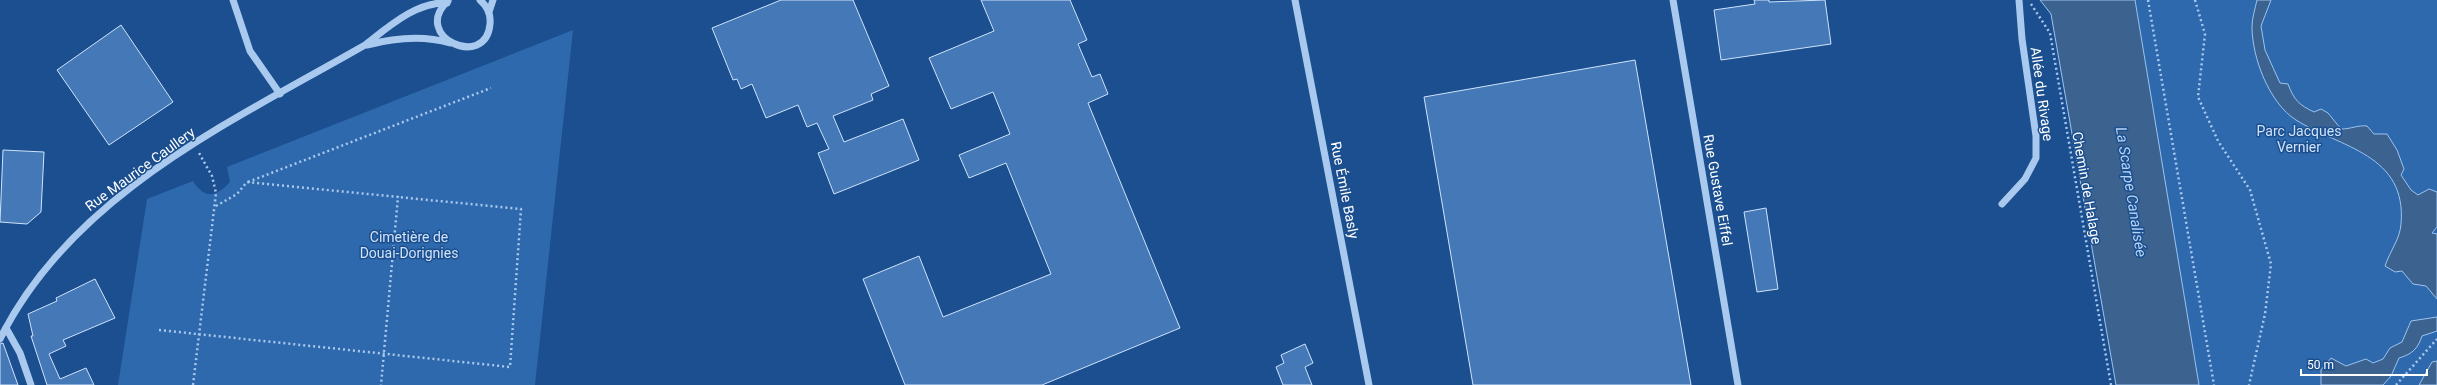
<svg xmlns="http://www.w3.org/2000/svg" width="2437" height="385" viewBox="0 0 2437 385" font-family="Roboto,sans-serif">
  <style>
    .green { fill: #2e69ad }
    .water { fill: #3c6290; stroke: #9cc4f0 }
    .building { fill: #4478b7; stroke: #cfe3fa }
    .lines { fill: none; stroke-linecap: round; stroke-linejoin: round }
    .path { stroke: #a9c9ee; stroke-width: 2.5; stroke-dasharray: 2 3; stroke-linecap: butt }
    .minor { stroke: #a9c9ee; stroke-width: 7 }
    .labels { text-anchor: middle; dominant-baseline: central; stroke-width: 3; stroke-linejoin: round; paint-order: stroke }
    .street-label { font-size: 14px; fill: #fff; stroke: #1b4f8f }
    .park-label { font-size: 14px; fill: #cfe3fa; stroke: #1b4f8f }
    .water-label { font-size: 15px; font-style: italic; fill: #b5d3f5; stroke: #1b4f8f }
  </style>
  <rect width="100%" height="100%" fill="#1b4f8f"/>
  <!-- green -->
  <g class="green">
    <path d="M2135,0H2437V385H2199Z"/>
    <path d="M573,30L535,385H118L147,199L193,181C205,200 216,197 230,182L227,167Z"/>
  </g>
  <!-- water -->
  <g class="water">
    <path d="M2040,0H2135L2199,385H2116L2051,14Z"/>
    <path d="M2257,0H2271L2261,26L2265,50L2280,83L2288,84C2294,100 2299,105 2314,112L2321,109L2328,113L2341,129C2351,129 2358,125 2367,126L2374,134H2387L2397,150L2404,169L2401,175L2411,190L2418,195L2429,189L2437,192V227L2432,233L2437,234V299L2426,286L2413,284L2402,271L2395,272L2385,266C2390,251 2400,239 2401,224C2407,154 2341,148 2296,120C2269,103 2252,57 2252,27C2252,18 2255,9 2257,0Z"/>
    <path d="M2437,317V331L2422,336C2418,348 2413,354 2399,358L2391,376L2383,385H2321V370L2331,358L2346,366L2366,359L2373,363L2383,359L2390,348L2402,342L2411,321Z"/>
    <path d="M2437,361V385H2419L2432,362Z"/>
  </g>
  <!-- building -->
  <g class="building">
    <path d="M781,0H853L889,86L871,94L873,100L833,116L844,142L903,119L919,160L834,194L818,153L829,149L817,123L807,127L798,105L766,118L752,84L741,89L737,79L733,80L712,28Z"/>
    <path d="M981,0H1070L1087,40L1078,44L1092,77L1100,74L1108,94L1088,103L1180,328L1042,385H905L863,279L919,256L943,317L1051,274L1006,163L969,178L959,155L1010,134L993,92L951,109L929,58L994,31Z"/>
    <path d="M1754,0H1769V2L1825,0L1831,44L1721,60L1714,10L1755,4Z"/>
    <path d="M121,25L173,102L109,145L57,70Z"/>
    <path d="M1635,60L1691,385H1473L1424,97Z"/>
    <path d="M3,150L44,152L41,212L27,224L0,222Z"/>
    <path d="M1766,208L1778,289L1757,292L1744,212Z"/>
    <path d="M95,279L115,318L63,340L66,346L49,354L60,379L86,368L94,385H47L31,336H33L28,314L57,301L56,298Z"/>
    <path d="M3,343L18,385H0V344Z"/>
    <path d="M1305,344L1313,363L1305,367L1312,385H1283L1276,367L1284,363L1281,355Z"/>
  </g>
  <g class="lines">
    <!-- path -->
    <g class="path">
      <path d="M2148,0L2214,385"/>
      <path d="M2195,0L2205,34L2198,97L2218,141L2250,190L2271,264L2265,314L2249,385"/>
      <path d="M2031,4L2050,33L2111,385"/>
      <path d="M248,182L491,88"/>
      <path d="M216,206L237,194L247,182L398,197L381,385"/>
      <path d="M159,330L510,367L521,209L398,197"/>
      <path d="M193,385L216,193L212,176L199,153"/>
      <path d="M2396,385L2437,339"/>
    </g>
    <!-- minor -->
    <g class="minor">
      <path d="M233,0L250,51L280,94"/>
      <path d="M1295,0L1369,385"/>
      <path d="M1673,0L1738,385"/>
      <path d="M448,1C410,36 486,71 490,24C491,14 487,6 480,0"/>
      <path d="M489,12L493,0"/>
      <path d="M367,45C394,38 423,35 450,43"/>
      <path d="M2002,204L2025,179L2036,158V136L2022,39L2019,0"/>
      <path d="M6,328L20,353L31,385"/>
      <path d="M0,339C72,194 231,122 365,45C387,28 417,1 447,3"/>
    </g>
  </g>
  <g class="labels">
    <!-- street labels -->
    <g class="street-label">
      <text transform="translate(2042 94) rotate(82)">Allée du Rivage</text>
      <text transform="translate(140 169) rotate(-36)">Rue Maurice Caullery</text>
      <text transform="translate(2087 188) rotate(80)">Chemin de Halage</text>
      <text transform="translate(1345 190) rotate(79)">Rue Émile Basly</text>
      <text transform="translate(1718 190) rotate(80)">Rue Gustave Eiffel</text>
    </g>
    <!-- park labels -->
    <g class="park-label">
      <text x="2299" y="131">Parc Jacques<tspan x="2299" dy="16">Vernier</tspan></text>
      <text x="409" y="237">Cimetière de<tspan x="409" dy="16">Douai-Dorignies</tspan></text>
    </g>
    <!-- water labels -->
    <g class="water-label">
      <text transform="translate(2131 192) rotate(81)">La Scarpe Canalisée</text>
    </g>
  </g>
  <!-- scale -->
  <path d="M2301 369v6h126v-6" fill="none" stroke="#ffffff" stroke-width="2"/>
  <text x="2307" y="369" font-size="12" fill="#ffffff" stroke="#1b4f8f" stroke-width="3" paint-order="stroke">50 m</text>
</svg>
